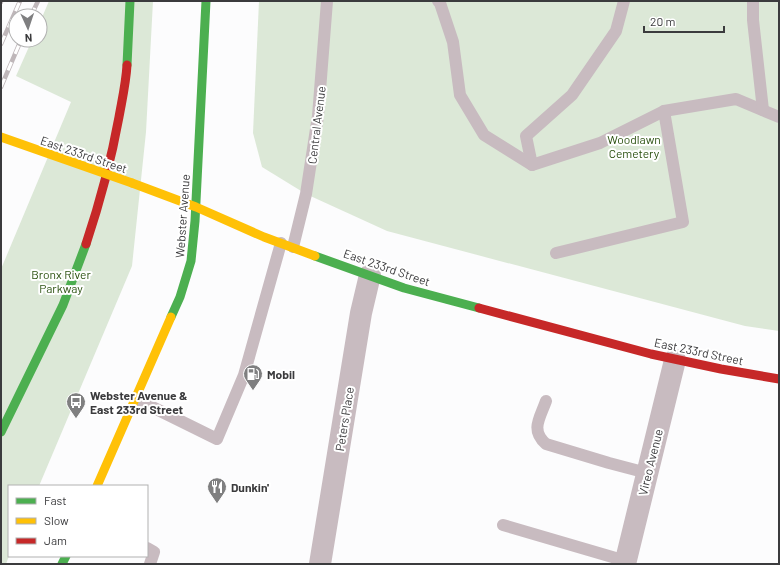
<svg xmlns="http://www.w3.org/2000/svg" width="780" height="565" viewBox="0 0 780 565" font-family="Barlow,sans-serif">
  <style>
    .green { fill: #dce8d7 }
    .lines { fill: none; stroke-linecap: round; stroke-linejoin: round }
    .lane { stroke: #c8bbc0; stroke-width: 12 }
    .street { stroke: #c8bbc0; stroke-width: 22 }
    .fast { stroke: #4caf50; stroke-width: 9 }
    .slow { stroke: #ffc107; stroke-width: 9 }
    .jam { stroke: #c62828; stroke-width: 9 }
    .rail-casing { stroke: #bfb7ba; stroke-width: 4.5 }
    .rail { stroke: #fff; stroke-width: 3; stroke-dasharray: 9; stroke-linecap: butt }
    .slow-bridge { stroke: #ffc107; stroke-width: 9 }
    .labels { text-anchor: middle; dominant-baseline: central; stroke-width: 4; stroke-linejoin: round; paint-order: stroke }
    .street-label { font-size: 12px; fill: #3b3b3d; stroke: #fff }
    .park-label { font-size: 12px; fill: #2b5110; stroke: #fff }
    .poi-label { font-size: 12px; font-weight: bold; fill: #3b3b3d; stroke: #fff; text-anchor: start }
  </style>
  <rect width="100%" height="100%" fill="#fcfcfd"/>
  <!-- green -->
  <g class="green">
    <path d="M49,1H153L146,132L132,266L39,486H9V556L6,564H1V269L71,102L16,76L32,40H40V22Z"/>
    <path d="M259,1H779V331L745,326L387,231L306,194L262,167L253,133Z"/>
  </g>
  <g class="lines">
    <!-- lane -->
    <g class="lane">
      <path d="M438,1L440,3L453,42L460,95L484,135L532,165L600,143L664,111L736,99L779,117"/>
      <path d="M753,1V20L763,110"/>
      <path d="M532,165L526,136L572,95L616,31L624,1"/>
      <path d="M293,247L306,194L318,116L327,1"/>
      <path d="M556,253L683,222L664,111"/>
      <path d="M136,399L217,439L244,375L281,243"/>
      <path d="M546,401C540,418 530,430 546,444L609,463L647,473"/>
      <path d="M503,525L626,561"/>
      <path d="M147,548L154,552L150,564"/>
    </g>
    <!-- street -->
    <g class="street">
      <path d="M320,564L361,313L370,275"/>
      <path d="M625,564L675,360"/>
    </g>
    <!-- fast -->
    <g class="fast">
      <path d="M127,65L130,1"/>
      <path d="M315,256L404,288L479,308"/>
      <path d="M171,317L180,297L191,261L195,221L206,1"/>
      <path d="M1,432L63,305L86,244"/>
      <path d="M62,564L66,556"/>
    </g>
    <!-- slow -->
    <g class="slow">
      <path d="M132,183L196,207L264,237L315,256"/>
      <path d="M97,486L171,317"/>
    </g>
    <!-- jam -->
    <g class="jam">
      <path d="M86,244C100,202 111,161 119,117C122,100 126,83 127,65"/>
      <path d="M479,308L651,354L721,369L779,379"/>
    </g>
    <defs>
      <g id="rail">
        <path d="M1,2V1"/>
        <path d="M31,16L38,1"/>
        <path d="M1,44L20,1"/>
        <path d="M1,87L21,40"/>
      </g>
    </defs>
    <!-- rail casing -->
    <use href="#rail" class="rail-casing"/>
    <!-- rail -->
    <use href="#rail" class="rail"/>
    <!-- slow-bridge -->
    <path class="slow-bridge" d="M1,137L132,183"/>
  </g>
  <!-- icons -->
  <defs>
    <symbol id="fuel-pin" viewBox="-11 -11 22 30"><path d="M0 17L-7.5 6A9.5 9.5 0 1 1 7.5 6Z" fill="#7f7f80" stroke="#fff"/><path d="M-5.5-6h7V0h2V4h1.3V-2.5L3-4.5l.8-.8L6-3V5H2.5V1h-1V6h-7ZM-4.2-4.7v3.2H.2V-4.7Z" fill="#fff"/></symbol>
    <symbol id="bus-pin" viewBox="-11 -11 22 30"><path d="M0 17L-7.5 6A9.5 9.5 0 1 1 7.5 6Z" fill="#7f7f80" stroke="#fff"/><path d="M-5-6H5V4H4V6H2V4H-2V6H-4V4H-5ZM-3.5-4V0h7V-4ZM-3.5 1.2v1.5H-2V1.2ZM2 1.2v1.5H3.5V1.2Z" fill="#fff"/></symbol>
    <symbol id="restaurant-pin" viewBox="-11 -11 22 30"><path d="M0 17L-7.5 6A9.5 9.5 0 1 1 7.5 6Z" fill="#7f7f80" stroke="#fff"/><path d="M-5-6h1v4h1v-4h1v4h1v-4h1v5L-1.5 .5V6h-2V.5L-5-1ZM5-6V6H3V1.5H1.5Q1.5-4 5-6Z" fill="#fff"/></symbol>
  </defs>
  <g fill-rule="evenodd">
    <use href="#fuel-pin" x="242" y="363" width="22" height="30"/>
    <use href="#bus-pin" x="65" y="391" width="22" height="30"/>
    <use href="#restaurant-pin" x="206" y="476" width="22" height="30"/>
  </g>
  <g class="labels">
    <!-- street labels -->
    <g class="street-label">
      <text transform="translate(316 125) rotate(-83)">Central Avenue</text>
      <text transform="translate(84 154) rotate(19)">East 233rd Street</text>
      <text transform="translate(182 216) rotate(-86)">Webster Avenue</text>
      <text transform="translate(387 267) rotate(19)">East 233rd Street</text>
      <text transform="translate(699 351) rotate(12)">East 233rd Street</text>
      <text transform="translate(344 419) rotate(-81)">Peters Place</text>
      <text transform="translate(650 462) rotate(-76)">Vireo Avenue</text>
    </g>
    <!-- park labels -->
    <g class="park-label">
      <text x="634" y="139">Woodlawn<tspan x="634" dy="14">Cemetery</tspan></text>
      <text x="61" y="274">Bronx River<tspan x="61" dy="14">Parkway</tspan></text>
    </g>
    <!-- poi labels -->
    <g class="poi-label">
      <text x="267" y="374">Mobil</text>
      <text x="90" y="395">Webster Avenue &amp;<tspan x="90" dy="14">East 233rd Street</tspan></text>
      <text x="231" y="487">Dunkin'</text>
    </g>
  </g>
  <!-- border -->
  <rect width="780" height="565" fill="none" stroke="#3b3b3d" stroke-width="4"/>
  <!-- legend -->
  <rect x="8" y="485" width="140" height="72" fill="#ffffff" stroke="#b1b1b1"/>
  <rect x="16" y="498" width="20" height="6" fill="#4caf50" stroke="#b1b1b1"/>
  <text x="44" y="505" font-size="12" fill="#3b3b3d">Fast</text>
  <rect x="16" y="518" width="20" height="6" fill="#ffc107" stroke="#b1b1b1"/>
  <text x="44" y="525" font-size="12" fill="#3b3b3d">Slow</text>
  <rect x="16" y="538" width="20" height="6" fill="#c62828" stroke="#b1b1b1"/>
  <text x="44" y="545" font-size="12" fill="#3b3b3d">Jam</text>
  <!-- north arrow -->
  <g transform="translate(28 28) rotate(177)"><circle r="19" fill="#ffffff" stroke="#b1b1b1"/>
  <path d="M0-3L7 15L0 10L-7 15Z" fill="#7f7f80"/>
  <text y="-6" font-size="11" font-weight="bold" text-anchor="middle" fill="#3b3b3d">N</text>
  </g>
  <!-- scale -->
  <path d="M644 26v6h80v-6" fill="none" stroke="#3b3b3d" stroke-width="2"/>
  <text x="650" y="26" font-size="12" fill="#3b3b3d" stroke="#ffffff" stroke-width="3" paint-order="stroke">20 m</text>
</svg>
